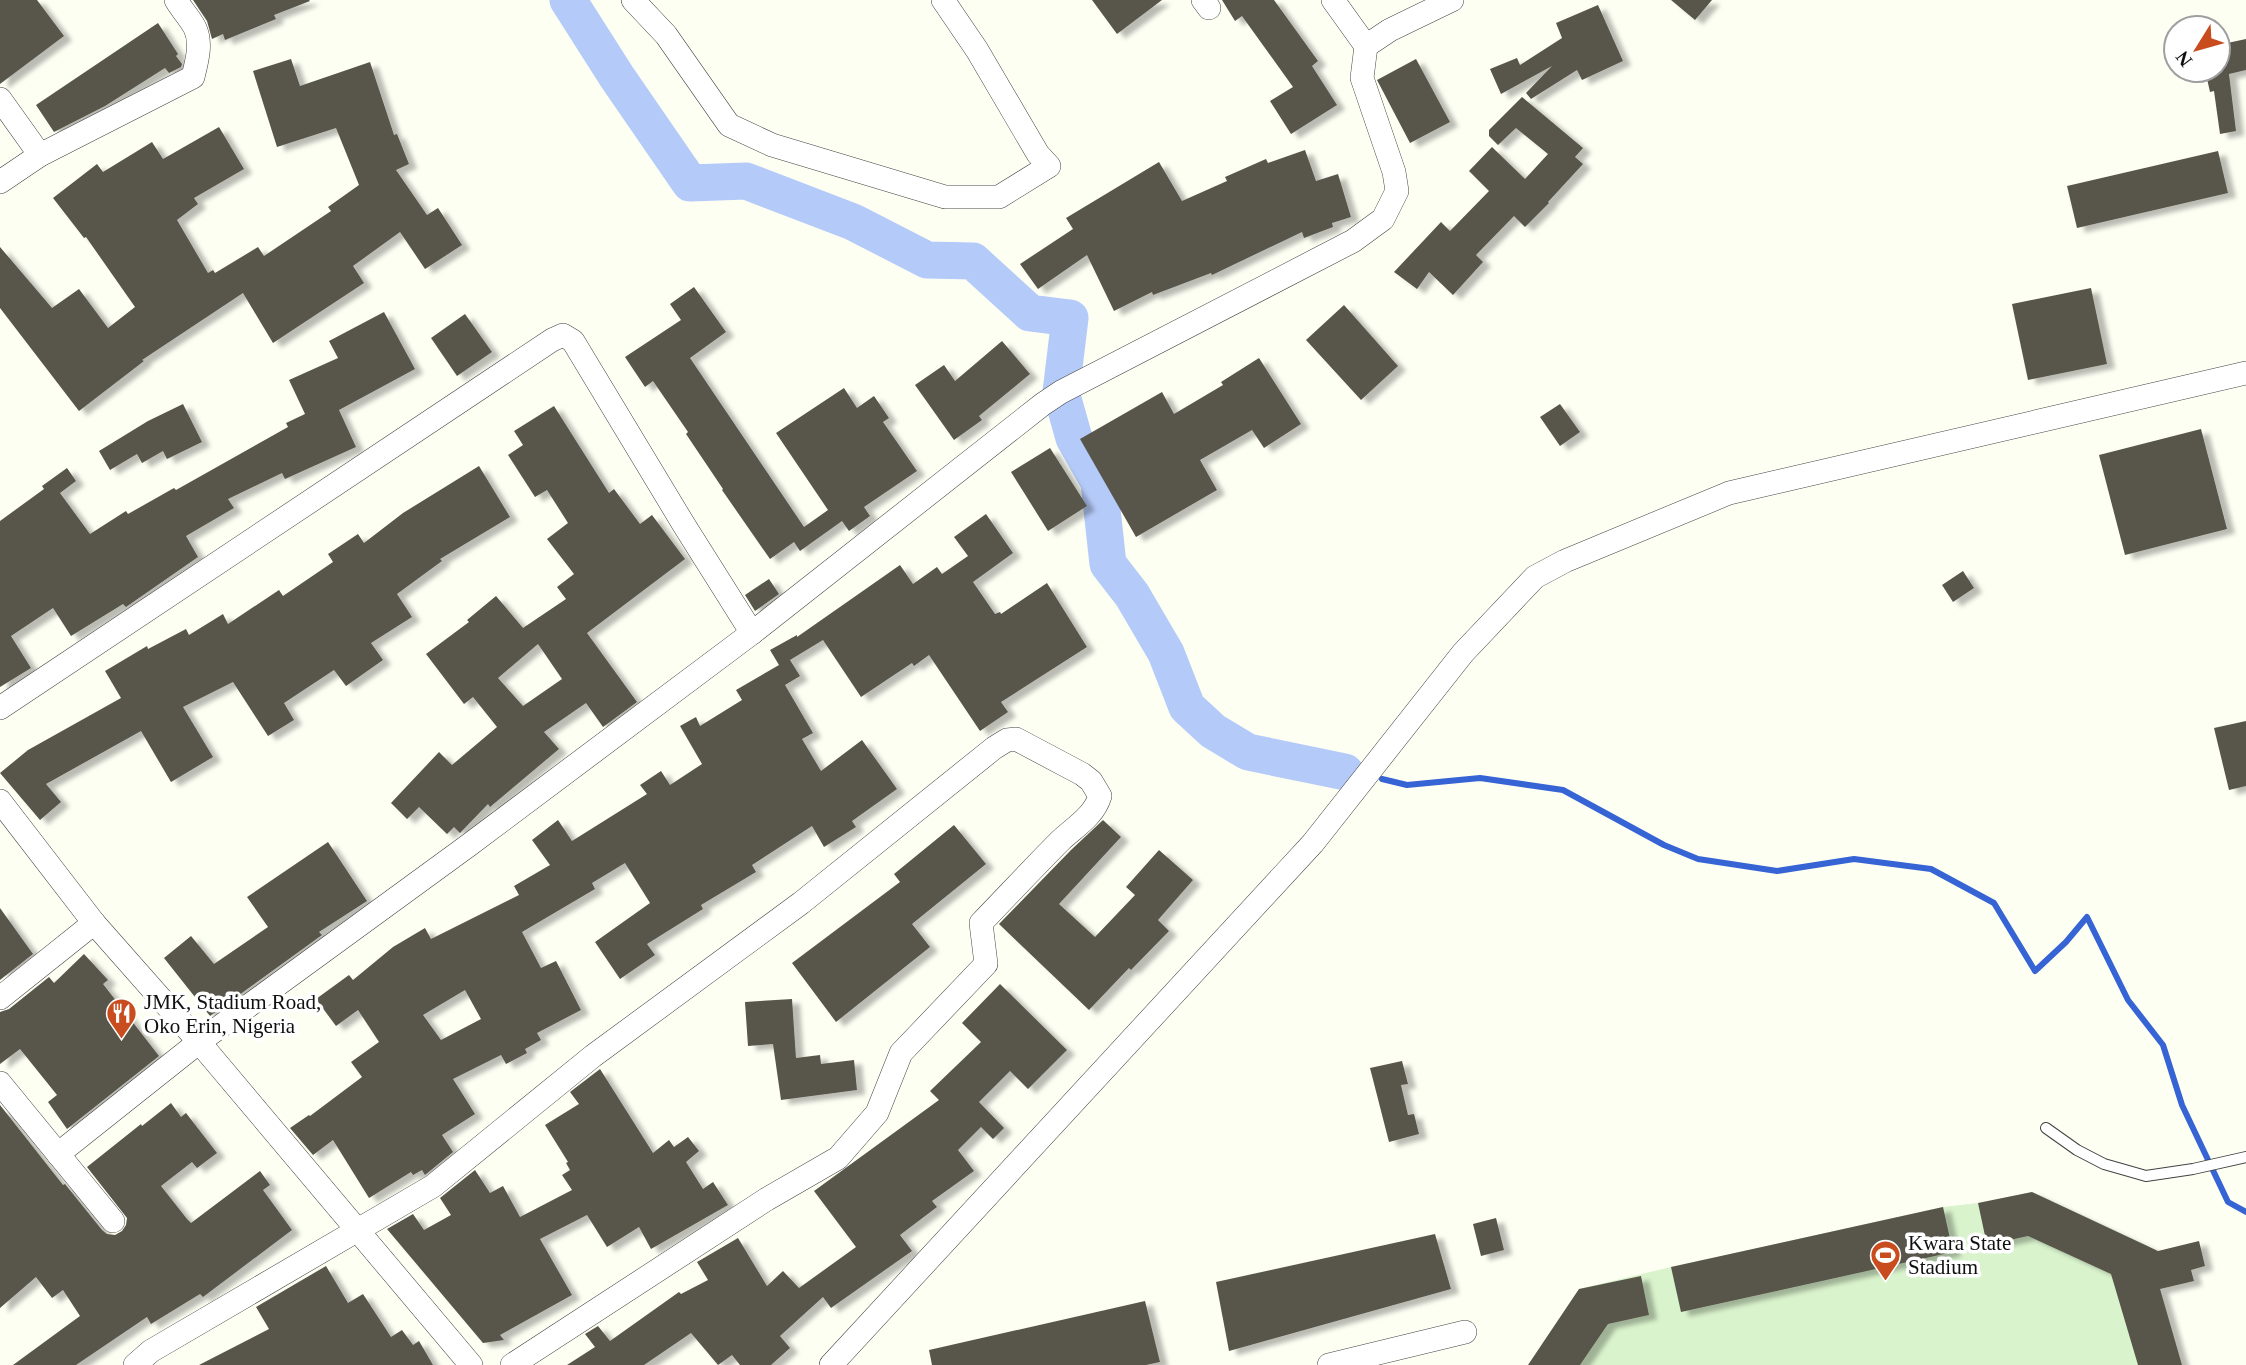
<svg xmlns="http://www.w3.org/2000/svg" width="2246" height="1365" viewBox="0 0 2246 1365" font-family="'Times New Roman',serif">
  <style>
    .pitch { fill: #d9f3cc }
    .lines { fill: none; stroke-linecap: round; stroke-linejoin: round }
    .stream { stroke: #3764d5; stroke-width: 6 }
    .river { stroke: #b4caf9; stroke-width: 37 }
    .building { fill: #59554b; fill-rule: evenodd; filter: url(#shadow) }
    .service-casing { stroke: #434343; stroke-width: 12 }
    .minor-casing { stroke: #434343; stroke-width: 24 }
    .service { stroke: #fff; stroke-width: 10 }
    .minor { stroke: #fff; stroke-width: 23 }
    .labels { text-anchor: middle; dominant-baseline: central; stroke-width: 7; stroke-linejoin: round; paint-order: stroke }
    .poi-label { font-size: 21px; fill: #101010; stroke: #fff; text-anchor: start }
  </style>
  <defs>
    <filter id="shadow"><feDropShadow dx="8" dy="4.5" stdDeviation="2" flood-color="#0004"/></filter>
  </defs>
  <rect width="100%" height="100%" fill="#fefff3"/>
  <!-- pitch -->
  <path class="pitch" d="M2032,1192L2148,1246L2182,1365H1528L1579,1289L1671,1267L1943,1207L1978,1203Z"/>
  <g class="lines">
    <!-- stream -->
    <path class="stream" d="M1382,779L1407,785L1480,778L1563,790L1664,845L1698,859L1777,871L1854,859L1931,869L1994,903L2035,971L2066,942L2087,917L2128,1000L2163,1045L2182,1105L2228,1202L2246,1212"/>
    <!-- river -->
    <path class="river" d="M568,0L617,77L690,183L746,181L853,222L927,260L973,261L1030,313L1070,318L1061,392L1074,438L1099,482L1108,564L1132,595L1166,653L1187,707L1213,731L1248,752L1345,772"/>
  </g>
  <!-- building -->
  <g class="building">
    <path d="M0,0H37L64,36L0,84Z"/>
    <path d="M193,0H309L310,1L274,15L276,19L225,40L223,34L212,39L207,21Z"/>
    <path d="M1092,0H1162L1117,34Z"/>
    <path d="M1222,0H1274L1318,61L1312,66L1337,105L1291,134L1270,101L1293,87L1242,16L1235,21Z"/>
    <path d="M1671,0H1712L1695,20Z"/>
    <path d="M1598,5L1623,61L1582,80L1577,70L1531,99L1526,93L1552,66L1501,94L1490,69L1517,58L1520,65L1562,38L1556,23Z"/>
    <path d="M158,23L178,54L176,56L182,64L181,67L169,73L165,68L105,106L54,132L36,105Z"/>
    <path d="M2246,39V70L2229,74L2236,131L2220,134L2214,91L2210,92L2205,70H2218V45Z"/>
    <path d="M291,59L300,86L370,62L394,135L397,134L409,164L396,170L427,215L438,208L462,245L425,269L400,232L353,266L364,283L273,343L243,293L142,360L144,361L79,411L0,308V247L52,308L79,289L108,328L135,307L86,237L84,238L53,198L97,164L103,172L152,142L163,159L219,127L244,169L194,198L198,204L177,220L208,273L213,270L215,273L258,247L264,256L331,211L328,207L359,185L336,128L277,147L253,71Z"/>
    <path d="M1416,59L1450,122L1410,143L1377,80Z"/>
    <path d="M1522,97L1583,148L1575,157L1583,164L1548,202L1549,203L1525,227L1514,216L1476,255L1483,262L1453,295L1429,272L1417,289L1394,272L1441,222L1450,231L1489,191L1469,171L1492,147L1525,179L1548,154L1516,128L1498,145L1489,136V130Z"/>
    <path d="M1305,150L1316,181L1338,174L1351,217L1332,223L1333,227L1304,238L1302,232L1212,275L1211,273L1153,295L1152,292L1114,311L1087,255L1038,289L1020,264L1073,229L1066,218L1159,162L1182,201L1227,181L1225,177L1266,159L1268,163Z"/>
    <path d="M2218,151L2228,193L2077,228L2067,186Z"/>
    <path d="M694,287L726,332L690,358L804,527L828,510L776,433L844,388L857,408L874,396L889,418L883,422L917,471L864,507L870,516L849,531L842,521L800,551L794,542L770,559L722,490L723,489L686,434L688,432L653,381L645,387L625,357L681,320L670,304Z"/>
    <path d="M2091,288L2107,364L2028,380L2012,304Z"/>
    <path d="M1344,305L1398,366L1361,400L1306,340Z"/>
    <path d="M384,312L415,369L339,410L356,447L285,479L282,473L228,499L234,508L186,536L198,557L126,607L123,604L71,636L53,608L11,636L31,668L0,687V521L44,489L42,486L67,468L76,481L60,493L90,534L126,511L128,514L174,488L176,490L288,427L286,423L305,414L289,380L338,358L329,341Z"/>
    <path d="M465,314L492,352L457,376L431,338Z"/>
    <path d="M1002,341L1030,374L979,416L982,420L954,440L915,385L944,365L955,381Z"/>
    <path d="M1259,358L1301,424L1264,448L1252,430L1200,460L1217,490L1136,537L1080,439L1162,392L1174,414L1223,385L1221,382Z"/>
    <path d="M183,404L202,442L167,459L163,451L142,463L137,454L110,470L99,451L148,421Z"/>
    <path d="M1560,404L1580,432L1560,446L1540,417Z"/>
    <path d="M554,406L609,493L614,489L640,524L652,515L685,559L587,633L637,702L603,727L586,703L544,732L559,749L490,807L488,804L460,833L454,827L447,834L419,807L407,819L391,803L439,752L452,765L497,727L473,697L464,704L426,654L469,622L467,620L496,596L523,628L566,599L557,587L574,574L547,539L568,523L547,490L535,497L508,455L523,445L514,431ZM538,644L562,679L523,706L498,678Z"/>
    <path d="M2201,429L2227,529L2125,555L2099,455Z"/>
    <path d="M1050,448L1087,506L1048,531L1011,472Z"/>
    <path d="M479,466L510,517L440,559L442,561L397,594L412,617L371,643L383,660L346,686L334,670L284,703L294,720L268,736L233,682L183,707L213,757L171,782L141,731L46,784L61,802L40,820L0,773L28,750L121,698L105,671L147,646L148,649L186,629L189,635L223,614L228,624L279,590L283,596L333,562L328,554L358,534L364,543L403,513Z"/>
    <path d="M986,514L1013,553L973,582L995,614L1000,612L1001,614L1047,583L1087,647L1001,702L1008,712L980,731L929,655L914,666L912,663L861,697L823,640L790,660L800,676L785,685L813,733L802,739L821,771L862,740L897,789L852,821L856,827L824,847L812,826L752,865L756,872L701,905L703,909L647,944L655,955L620,979L595,942L650,903L625,863L592,883L595,889L522,932L541,968L556,961L581,1010L537,1033L541,1040L525,1049L527,1053L506,1064L501,1055L453,1079L475,1114L442,1135L453,1152L425,1175L422,1170L413,1175L411,1172L369,1198L333,1140L313,1155L290,1128L309,1115L310,1116L362,1077L351,1062L379,1042L358,1010L336,1026L316,999L349,975L353,980L393,947L425,928L431,939L519,895L514,886L550,865L532,840L558,820L572,841L647,794L640,785L661,771L670,785L702,764L680,726L696,717L700,726L742,700L736,690L779,665L770,650L797,635V637L900,565L913,584L937,567L942,574L968,556L954,537ZM465,990L481,1019L441,1040L423,1015Z"/>
    <path d="M1963,571L1974,588L1953,602L1942,585Z"/>
    <path d="M769,579L779,594L755,611L745,595Z"/>
    <path d="M2246,721V786L2229,790L2214,728Z"/>
    <path d="M1103,820L1121,837L1059,904L1095,937L1135,895L1126,887L1159,850L1193,880L1158,920L1169,931L1131,970L1129,968L1089,1010L999,924L1071,850Z"/>
    <path d="M954,825L986,864L912,924L930,947L836,1022L792,963L900,882L894,874Z"/>
    <path d="M328,842L367,901L319,932L322,935L210,1016L164,958L191,936L214,964L268,927L247,897Z"/>
    <path d="M0,908L33,954L0,980Z"/>
    <path d="M84,954L108,980L103,984L159,1056L67,1129L48,1102L57,1095L20,1049L0,1064V1012L9,1009L49,977L54,983Z"/>
    <path d="M1000,984L1067,1050L1028,1089L1010,1071L979,1102L1004,1128L993,1139L981,1127L958,1150L974,1171L932,1201L937,1207L900,1235L912,1251L831,1308L823,1297L780,1336L790,1348L771,1365H740L732,1355L718,1365L691,1333L644,1365H567L595,1347L585,1334L598,1326L610,1341L679,1292L681,1294L708,1280L697,1262L738,1238L767,1286L783,1271L799,1288L856,1247L814,1191L939,1100L930,1091L981,1042L962,1023Z"/>
    <path d="M792,999L796,1058L820,1055L821,1064L854,1060L857,1090L781,1100L773,1044L748,1046L745,1002Z"/>
    <path d="M1402,1061L1408,1084L1401,1085L1408,1115L1414,1114L1419,1134L1389,1142L1370,1068Z"/>
    <path d="M600,1069L653,1153L669,1140L674,1147L688,1137L699,1151L686,1162L703,1189L713,1182L728,1205L651,1249L639,1227L607,1247L587,1215L540,1239L572,1295L500,1335L504,1340L483,1343L387,1229L413,1214L424,1230L451,1215L440,1198L475,1170L490,1193L503,1186L520,1217L572,1190L562,1175L570,1170L566,1163L568,1162L545,1125L579,1104L570,1092Z"/>
    <path d="M171,1103L181,1117L186,1113L217,1153L197,1168L192,1162L161,1186L187,1219L191,1223L260,1171L270,1185L263,1190L292,1230L203,1297L200,1294L151,1324L147,1317L76,1365H13L80,1316L63,1290L52,1298L36,1277L0,1308V1105L63,1185L65,1184L102,1230L107,1234L115,1235L122,1231L126,1225L127,1218L87,1167L141,1124L142,1126Z"/>
    <path d="M2032,1192L2158,1251L2199,1241L2205,1266L2191,1270L2194,1281L2160,1289L2182,1365H2138L2111,1274L2028,1236L1987,1245L1978,1203Z"/>
    <path d="M1943,1207L1953,1252L1681,1312L1671,1267Z"/>
    <path d="M1496,1218L1504,1250L1481,1256L1473,1224Z"/>
    <path d="M1435,1234L1451,1289L1229,1351L1216,1282Z"/>
    <path d="M326,1266L348,1303L363,1294L391,1337L402,1330L413,1345L419,1341L433,1365H199L269,1329L256,1307Z"/>
    <path d="M1641,1276L1649,1315L1608,1324L1580,1365H1528L1579,1289Z"/>
    <path d="M1145,1301L1160,1362L1146,1365H932L929,1350Z"/>
  </g>
  <g class="lines">
    <defs>
      <path id="service" d="M2046,1128L2077,1150L2104,1164L2146,1176L2193,1169L2246,1157"/>
      <g id="minor">
        <path d="M633,0L666,35L729,125L772,145L945,197H999L1049,166L1038,154L977,50L943,0"/>
        <path d="M1203,0L1209,8"/>
        <path d="M1333,0L1366,46"/>
        <path d="M0,99L40,155"/>
        <path d="M0,182L40,155L193,77C197,61 202,43 195,28C190,18 181,9 176,0"/>
        <path d="M0,708L552,340L563,335L573,341L684,525L752,633"/>
        <path d="M0,801L94,923L199,1042L471,1365"/>
        <path d="M0,998L94,923"/>
        <path d="M0,1083L113,1221"/>
        <path d="M58,1154L199,1042L469,845L752,633L1043,404L1061,392L1353,241L1383,219L1397,191L1394,172L1362,78L1366,46L1390,30L1452,0"/>
        <path d="M135,1365L151,1351L433,1186L593,1056L801,903L994,748L1007,740L1016,739L1082,774L1091,781L1100,796C1094,816 1075,827 1061,840C1034,867 1008,895 981,923L986,964L901,1053L877,1113L838,1158L767,1199L512,1365"/>
        <path d="M831,1365L1313,843L1463,653L1535,577L1565,561L1729,493L2246,373"/>
        <path d="M1329,1365L1465,1332"/>
      </g>
    </defs>
    <!-- service casing -->
    <use href="#service" class="service-casing"/>
    <!-- minor casing -->
    <use href="#minor" class="minor-casing"/>
    <!-- service -->
    <use href="#service" class="service"/>
    <!-- minor -->
    <use href="#minor" class="minor"/>
  </g>
  <!-- icons -->
  <defs>
    <symbol id="restaurant-pin" viewBox="-11 -11 22 30"><path d="M0 17L-7.5 6A9.5 9.5 0 1 1 7.5 6Z" fill="#c94c1f" stroke="#fff"/><path d="M-5-6h1v4h1v-4h1v4h1v-4h1v5L-1.5 .5V6h-2V.5L-5-1ZM5-6V6H3V1.5H1.5Q1.5-4 5-6Z" fill="#fff"/></symbol>
    <symbol id="stadium-pin" viewBox="-11 -11 22 30"><path d="M0 17L-7.5 6A9.5 9.5 0 1 1 7.5 6Z" fill="#c94c1f" stroke="#fff"/><path d="M0-5a6.5 5 0 1 0 0 10a6.5 5 0 1 0 0-10ZM-3.5-1.8h7v3.6h-7Z" fill="#fff"/></symbol>
  </defs>
  <g fill-rule="evenodd">
    <use href="#restaurant-pin" x="104" y="996" width="35" height="47"/>
    <use href="#stadium-pin" x="1868" y="1238" width="35" height="47"/>
  </g>
  <g class="labels">
    <!-- poi labels -->
    <g class="poi-label">
      <text x="144" y="1002">JMK, Stadium Road,<tspan x="144" dy="24">Oko Erin, Nigeria</tspan></text>
      <text x="1908" y="1243">Kwara State<tspan x="1908" dy="24">Stadium</tspan></text>
    </g>
  </g>
  <!-- north arrow -->
  <g transform="translate(2197 49) rotate(233)"><circle r="33" fill="#ffffff" stroke="#9f9f9f" stroke-width="2"/>
  <path d="M0-5L12 26L0 18L-12 26Z" fill="#c94c1f"/>
  <text y="-10" font-size="19" font-weight="bold" text-anchor="middle" fill="#101010">N</text>
  </g>
</svg>
